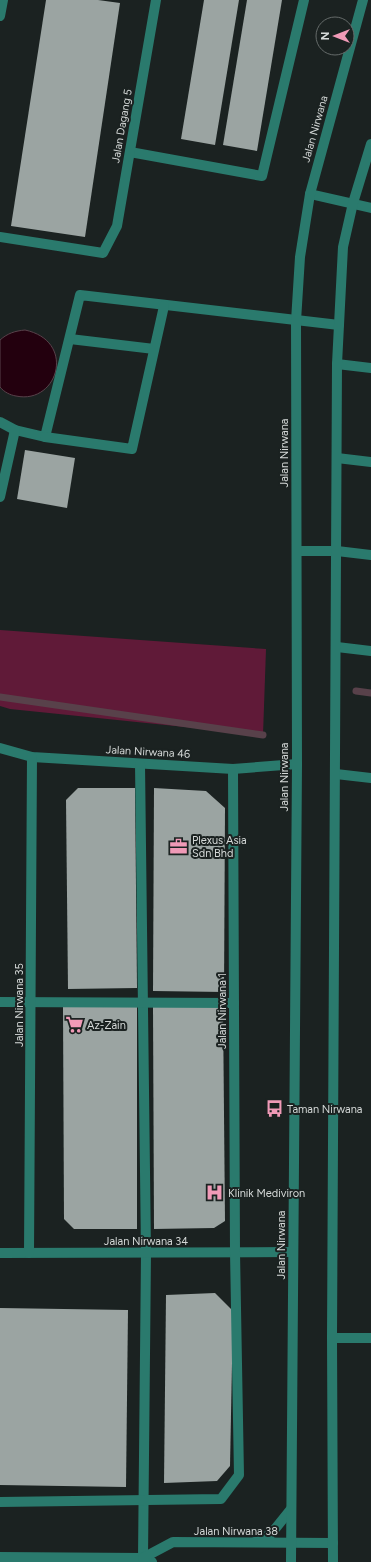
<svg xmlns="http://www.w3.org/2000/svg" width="371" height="1562" viewBox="0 0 371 1562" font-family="Figtree,sans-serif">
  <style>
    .green { fill: #601a38 }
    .water { fill: #23000e; stroke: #58414a }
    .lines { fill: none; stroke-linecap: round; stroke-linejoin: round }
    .stream { stroke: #58414a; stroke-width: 7 }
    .building { fill: #9ba4a2 }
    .minor { stroke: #2a7a6d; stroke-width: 10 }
    .labels { text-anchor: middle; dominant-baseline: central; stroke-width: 4; stroke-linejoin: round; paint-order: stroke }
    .street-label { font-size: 11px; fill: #d4d8d7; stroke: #1b2221 }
    .poi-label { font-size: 11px; fill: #d4d8d7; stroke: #1b2221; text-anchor: start }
  </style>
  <rect width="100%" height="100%" fill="#1b2221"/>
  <!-- green -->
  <path class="green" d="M0,630L266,649L263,735L10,709L0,706Z"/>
  <!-- water -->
  <path class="water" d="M25,330C77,341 58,405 16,396C10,395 4,392 0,387V340C8,333 15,331 25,330Z"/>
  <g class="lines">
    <!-- stream -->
    <g class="stream">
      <path d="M356,691L371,693"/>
      <path d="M0,697L263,735"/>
    </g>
  </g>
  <!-- building -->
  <g class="building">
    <path d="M46,0H98L120,3L85,237L11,226Z"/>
    <path d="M204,0H239L215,145L181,139Z"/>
    <path d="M247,0H282L257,151L223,145Z"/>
    <path d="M25,450L75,458L67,508L17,499Z"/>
    <path d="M78,788H135L137,988L68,989L66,800Z"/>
    <path d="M154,788L206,791L225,808L224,992L153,991Z"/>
    <path d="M153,1006H223L225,1221L214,1228L154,1229Z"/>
    <path d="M63,1007H137V1229H74L64,1219Z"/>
    <path d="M215,1293L233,1311L230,1466L217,1481L164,1483L166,1295Z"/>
    <path d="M0,1308L128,1310L126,1487L0,1485Z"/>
  </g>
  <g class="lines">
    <!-- minor -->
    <g class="minor">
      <path d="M0,16L3,0"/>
      <path d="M130,152L262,176L304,0"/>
      <path d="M310,194L371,208"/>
      <path d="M0,237L103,253L117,226L156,0"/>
      <path d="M70,339L154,349"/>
      <path d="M337,364L371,368"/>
      <path d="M0,422L15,430L45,437L80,295L339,325"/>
      <path d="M45,437L132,449L164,306"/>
      <path d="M337,458L371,462"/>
      <path d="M0,497L15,430"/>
      <path d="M297,551H337L371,555"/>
      <path d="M337,647L371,651"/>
      <path d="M0,748L32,757L233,769L297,764"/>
      <path d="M140,764L146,1253L143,1558"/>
      <path d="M336,774L371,778"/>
      <path d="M0,1002L234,1003"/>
      <path d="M0,1253L293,1252"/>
      <path d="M29,1253L32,757"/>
      <path d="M332,1338H371"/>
      <path d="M0,1502L221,1499L239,1475L235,1252L233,769"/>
      <path d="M255,1542L271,1534L291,1509"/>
      <path d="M0,1557L143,1558L152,1562"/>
      <path d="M143,1558L173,1542L333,1543"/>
      <path d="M291,1562L297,764L296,321L300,257L310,194L363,0"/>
      <path d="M333,1562L332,1338L337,364L343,247L353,203L371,144"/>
    </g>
  </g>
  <!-- icons -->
  <defs>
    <symbol id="office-bare" viewBox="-9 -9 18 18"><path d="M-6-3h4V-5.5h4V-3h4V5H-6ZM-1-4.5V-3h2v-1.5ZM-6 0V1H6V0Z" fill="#f09ab7" stroke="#1b2221" stroke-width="2.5" paint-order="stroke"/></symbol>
    <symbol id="supermarket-bare" viewBox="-9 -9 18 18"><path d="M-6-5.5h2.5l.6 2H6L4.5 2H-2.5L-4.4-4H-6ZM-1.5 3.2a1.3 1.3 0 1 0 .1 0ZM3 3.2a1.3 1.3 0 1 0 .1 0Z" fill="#f09ab7" stroke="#1b2221" stroke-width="2.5" paint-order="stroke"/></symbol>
    <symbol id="bus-bare" viewBox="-9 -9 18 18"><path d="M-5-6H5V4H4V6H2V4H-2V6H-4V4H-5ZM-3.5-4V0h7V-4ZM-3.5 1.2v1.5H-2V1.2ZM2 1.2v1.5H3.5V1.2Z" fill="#f09ab7" stroke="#1b2221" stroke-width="2.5" paint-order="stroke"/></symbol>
    <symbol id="hospital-bare" viewBox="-9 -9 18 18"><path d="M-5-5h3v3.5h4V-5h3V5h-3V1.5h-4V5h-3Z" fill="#f09ab7" stroke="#1b2221" stroke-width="2.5" paint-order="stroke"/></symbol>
  </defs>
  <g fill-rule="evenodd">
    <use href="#office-bare" x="166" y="834" width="25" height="25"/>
    <use href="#supermarket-bare" x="62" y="1012" width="25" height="25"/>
    <use href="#bus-bare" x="262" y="1096" width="25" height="25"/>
    <use href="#hospital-bare" x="202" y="1180" width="25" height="25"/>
  </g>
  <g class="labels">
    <!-- street labels -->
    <g class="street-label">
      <text transform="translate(122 126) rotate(-80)">Jalan Dagang 5</text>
      <text transform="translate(315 129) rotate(-74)">Jalan Nirwana</text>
      <text transform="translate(284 453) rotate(-90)">Jalan Nirwana</text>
      <text transform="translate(148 752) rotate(3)">Jalan Nirwana 46</text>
      <text transform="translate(284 777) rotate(-90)">Jalan Nirwana</text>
      <text transform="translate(19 1005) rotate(-90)">Jalan Nirwana 35</text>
      <text transform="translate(222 1011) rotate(-90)">Jalan Nirwana 1</text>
      <text x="146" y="1241">Jalan Nirwana 34</text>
      <text transform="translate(281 1245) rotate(-90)">Jalan Nirwana</text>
      <text x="236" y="1531">Jalan Nirwana 38</text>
    </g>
    <!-- poi labels -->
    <g class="poi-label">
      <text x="192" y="840">Plexus Asia<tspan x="192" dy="13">Sdn Bhd</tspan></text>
      <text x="87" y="1025">Az-Zain</text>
      <text x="287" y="1109">Taman Nirwana</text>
      <text x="228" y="1193">Klinik Mediviron</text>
    </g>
  </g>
  <!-- north arrow -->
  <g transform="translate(335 36) rotate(270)"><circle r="19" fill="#1b2221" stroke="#656b6a"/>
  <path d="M0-3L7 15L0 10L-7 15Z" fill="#f09ab7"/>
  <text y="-6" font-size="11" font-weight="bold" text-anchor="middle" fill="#d4d8d7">N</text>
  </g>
</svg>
